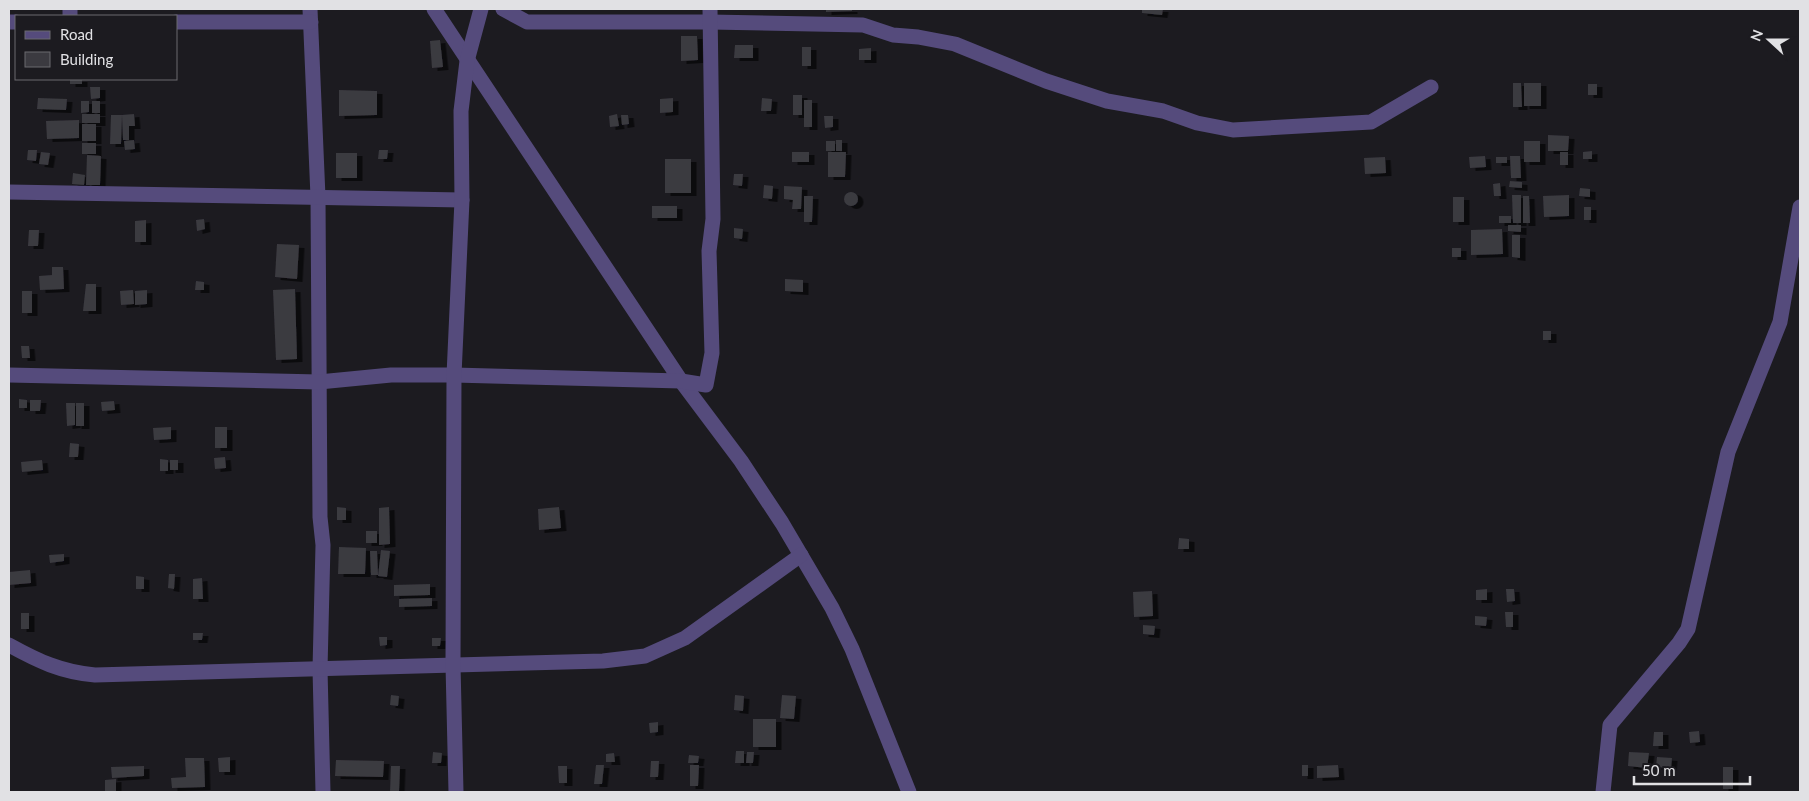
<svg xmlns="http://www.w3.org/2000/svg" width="1809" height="801" viewBox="0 0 1809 801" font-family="Lato,sans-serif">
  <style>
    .building { fill: #3b3a40; filter: url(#shadow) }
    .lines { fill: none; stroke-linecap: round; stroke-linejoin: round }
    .minor { stroke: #554b7c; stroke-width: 15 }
  </style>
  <defs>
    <filter id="shadow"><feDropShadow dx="5.5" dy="3" stdDeviation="0" flood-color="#0009"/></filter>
  </defs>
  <rect width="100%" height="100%" fill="#1c1b20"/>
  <!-- building -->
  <g class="building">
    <path d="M826,9H852V11L826,12Z"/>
    <path d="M1142,9H1163L1162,15L1142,13Z"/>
    <path d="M681,36H697L698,60L681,61Z"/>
    <path d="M440,40L443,67L432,68L430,41Z"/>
    <path d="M735,45H753V58H734Z"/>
    <rect x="802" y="47" width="9" height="19"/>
    <path d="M871,48V60H859V49Z"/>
    <rect x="70" y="79" width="12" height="5"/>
    <path d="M1513,83H1521L1522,107H1513Z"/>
    <rect x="1524" y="83" width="17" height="23"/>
    <rect x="1588" y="84" width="9" height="11"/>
    <path d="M90,87H100V98L91,99Z"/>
    <path d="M339,90L377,91V115L339,116Z"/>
    <rect x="793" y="95" width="9" height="20"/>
    <path d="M38,98L67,99L66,110L37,109Z"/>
    <path d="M673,98V112L660,113V99Z"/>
    <path d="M762,98L772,99L771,111H761Z"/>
    <rect x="804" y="100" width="8" height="27"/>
    <path d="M81,101H89V112L81,113Z"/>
    <rect x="92" y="101" width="8" height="12"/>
    <rect x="82" y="114" width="18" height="9"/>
    <path d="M134,114L135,126H129V140H123L122,115Z"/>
    <path d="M617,114L619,126L610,127L609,116Z"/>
    <path d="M111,115H122L121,144H110Z"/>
    <path d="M621,115H628L629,124L622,125Z"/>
    <path d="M824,116H833V127L825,128Z"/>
    <path d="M79,120V138L47,139L46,121Z"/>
    <rect x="82" y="124" width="14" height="17"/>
    <path d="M1548,135L1569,136L1568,151H1548Z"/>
    <path d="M134,140L135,149L125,150L124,141Z"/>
    <rect x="836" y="140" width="6" height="11"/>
    <rect x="826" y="141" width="9" height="10"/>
    <rect x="1524" y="141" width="16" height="21"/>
    <rect x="82" y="143" width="14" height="11"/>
    <path d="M28,150H37L36,161L27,160Z"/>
    <path d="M379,150H388L387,159H378Z"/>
    <path d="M1592,151V159H1583V152Z"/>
    <path d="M41,152L50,153L48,165L39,164Z"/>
    <rect x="792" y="152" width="17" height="10"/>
    <path d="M828,152H846L845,177H828Z"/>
    <rect x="1560" y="152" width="8" height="13"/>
    <rect x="336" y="153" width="21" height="25"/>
    <path d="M87,155L101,156L100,185H86Z"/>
    <path d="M1485,156L1486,167L1470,168L1469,157Z"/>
    <path d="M1510,156H1520L1521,178H1511Z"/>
    <path d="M1385,157L1386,173L1365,174L1364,158Z"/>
    <rect x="1496" y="157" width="11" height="6"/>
    <rect x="665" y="159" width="26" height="34"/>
    <path d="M73,173L85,175L84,185L72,184Z"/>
    <path d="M734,174H743L742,186L733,185Z"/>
    <path d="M1510,181L1522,182V188L1509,187Z"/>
    <path d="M1500,183L1501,196H1494L1493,184Z"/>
    <path d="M764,185L773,186L772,199L763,198Z"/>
    <path d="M784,186L802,187L801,209H792L793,200L784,199Z"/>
    <path d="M1580,188L1590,189V197L1579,196Z"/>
    <circle cx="851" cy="199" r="7"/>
    <path d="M1512,195H1521V223H1513Z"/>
    <path d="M1569,195V216L1544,217L1543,196Z"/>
    <path d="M804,196H813L812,222H804Z"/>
    <path d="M1523,196H1529L1530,223H1523Z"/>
    <rect x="1453" y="197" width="11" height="25"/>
    <rect x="652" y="206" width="25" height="12"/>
    <rect x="1584" y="207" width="7" height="13"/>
    <rect x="1499" y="216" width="12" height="7"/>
    <path d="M204,219L205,229L197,231L196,220Z"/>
    <path d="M146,220V242H135V221Z"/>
    <path d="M1508,225H1521V232L1508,231Z"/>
    <path d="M734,228L743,229L742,239L734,238Z"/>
    <path d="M1502,229L1503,254L1471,255V230Z"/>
    <path d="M29,230H39L38,246H28Z"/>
    <path d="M1512,235H1520V258L1512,257Z"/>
    <path d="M277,244L299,245L297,279L275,277Z"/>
    <rect x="1452" y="248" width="9" height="9"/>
    <path d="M52,267H63L64,289L40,290L39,276L52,275Z"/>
    <path d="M785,279L803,280V292L785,291Z"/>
    <path d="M196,281L204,282V290H195Z"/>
    <path d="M86,284H96V311H83Z"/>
    <path d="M295,289L297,359L276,360L273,290Z"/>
    <path d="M133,290L134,304L121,305L120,291Z"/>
    <path d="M147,290V304L135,305V291Z"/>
    <rect x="22" y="291" width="10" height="22"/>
    <rect x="1543" y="331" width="8" height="9"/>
    <path d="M21,346H29L30,358H22Z"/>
    <path d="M19,399L27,400V408H19Z"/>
    <path d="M30,400H41L40,411H30Z"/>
    <path d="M114,401L115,410L102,411L101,402Z"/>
    <path d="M66,403H75V425L67,426Z"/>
    <rect x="76" y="403" width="8" height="23"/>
    <path d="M171,427V439L154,440L153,428Z"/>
    <rect x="215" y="427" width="12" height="21"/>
    <path d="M70,443L79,444L78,457H69Z"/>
    <path d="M225,457L226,468L215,469L214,458Z"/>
    <path d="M160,459L168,460V471H160Z"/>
    <path d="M42,460L43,470L22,472L21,462Z"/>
    <rect x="170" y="460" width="8" height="10"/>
    <path d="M337,507L346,508V520H337Z"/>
    <path d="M389,507L390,544L379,545V508Z"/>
    <path d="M559,507L561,528L539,530L538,509Z"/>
    <rect x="366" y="531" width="11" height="12"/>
    <path d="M1179,538L1189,539V549H1178Z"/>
    <path d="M339,547L366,548L365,574H338Z"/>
    <path d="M381,550L390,551L387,577L378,576Z"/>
    <path d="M370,551H377L378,575H371Z"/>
    <path d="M64,554V561L50,563L49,555Z"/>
    <path d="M30,570L31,583L9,585V572Z"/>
    <path d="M169,574H175L174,589L168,588Z"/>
    <path d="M136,576L144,577V589H136Z"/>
    <path d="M202,578L203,599H193V579Z"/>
    <path d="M430,584V595L394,596V585Z"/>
    <path d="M1487,589V600H1476V590Z"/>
    <path d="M1506,589H1514L1515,601L1507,602Z"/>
    <path d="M1152,591L1153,616L1134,617L1133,592Z"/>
    <path d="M432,598V606L399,607V599Z"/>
    <path d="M1505,612H1513V627H1506Z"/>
    <rect x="21" y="613" width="8" height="16"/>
    <path d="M1475,616L1487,617L1486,626L1475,625Z"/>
    <path d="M1143,625L1155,626L1154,635L1143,634Z"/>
    <path d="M193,633H203L202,640H193Z"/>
    <path d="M379,637H387V645L380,646Z"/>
    <path d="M432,638H441L440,646H432Z"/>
    <path d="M391,695L399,696L398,706L390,705Z"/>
    <path d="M735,695L744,696L743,711L734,710Z"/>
    <path d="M782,695L796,696L794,719L780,718Z"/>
    <rect x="753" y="719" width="23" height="28"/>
    <path d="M658,722V732L650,733L649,723Z"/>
    <path d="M1699,731L1700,742L1690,743L1689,732Z"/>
    <path d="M1654,732H1663V746H1653Z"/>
    <path d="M736,751H744V763H735Z"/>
    <path d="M433,752L442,753L441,763H432Z"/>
    <path d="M747,752H754L753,763H746Z"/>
    <path d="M1629,752L1649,753L1647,768L1628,766Z"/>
    <path d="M614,753L615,762H606V754Z"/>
    <path d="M689,755L699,756L698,763H688Z"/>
    <path d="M230,757V772H219L218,758Z"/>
    <path d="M1657,757L1672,758L1671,768L1656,767Z"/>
    <path d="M185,758H204L205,787L172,788L171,778L186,777Z"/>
    <path d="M336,760L384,761L383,777L335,776Z"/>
    <path d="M651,761H659L658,777H650Z"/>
    <path d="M596,765H604L602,784H594Z"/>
    <path d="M690,765H699L698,786H690Z"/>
    <rect x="1302" y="765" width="6" height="11"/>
    <path d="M1338,765L1339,777L1317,778V766Z"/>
    <path d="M144,766V776L112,778L111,767Z"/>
    <path d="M391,766H400L399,792H390Z"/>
    <path d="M558,766H567V783H559Z"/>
    <rect x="1723" y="767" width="10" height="22"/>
    <path d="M116,779V791H105V780Z"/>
  </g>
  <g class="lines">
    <!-- minor -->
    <g class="minor">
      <path d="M310,9L318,197L320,517L323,545L320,669L323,792"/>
      <path d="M434,9L681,381L741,461L782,523L832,608L852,649L909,792"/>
      <path d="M503,9L527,22H710L863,25L893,35L918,37L955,44L1046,81L1107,101L1163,111L1197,123L1233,130L1371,122L1431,87"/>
      <path d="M70,16V9"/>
      <path d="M9,22H16"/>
      <path d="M176,22H311"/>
      <path d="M9,192L462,200"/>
      <path d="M9,375L319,382L391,375H454L681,381L706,385L712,353L709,251L713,219L710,9"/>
      <path d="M9,645C38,661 61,672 95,675L603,661L645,656L685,638L801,555"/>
      <path d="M456,792L453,665L454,375L462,200L461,111L467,61L481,9"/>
      <path d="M1603,792L1610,725L1679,643L1688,629L1728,452L1780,322L1800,207"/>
    </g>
  </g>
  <!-- border -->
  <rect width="1809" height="801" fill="none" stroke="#e1e1e4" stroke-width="20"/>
  <!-- legend -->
  <rect x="15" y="15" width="162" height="65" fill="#1c1b20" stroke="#6b6a6e"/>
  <rect x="25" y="31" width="25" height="8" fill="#554b7c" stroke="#6b6a6e"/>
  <text x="60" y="40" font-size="15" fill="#e1e1e4">Road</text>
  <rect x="25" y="52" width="25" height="15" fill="#3b3a40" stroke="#6b6a6e"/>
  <text x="60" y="65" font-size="15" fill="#e1e1e4">Building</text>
  <!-- north arrow -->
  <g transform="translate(1769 40) rotate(291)" stroke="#1c1b20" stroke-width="4" paint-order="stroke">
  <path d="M0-4L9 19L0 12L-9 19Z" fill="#e1e1e4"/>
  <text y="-8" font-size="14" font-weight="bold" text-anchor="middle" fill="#e1e1e4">N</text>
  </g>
  <!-- scale -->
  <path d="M1634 776v8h116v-8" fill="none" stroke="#e1e1e4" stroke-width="2.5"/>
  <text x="1642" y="776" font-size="15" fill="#e1e1e4" stroke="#1c1b20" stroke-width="4" paint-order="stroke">50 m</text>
</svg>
